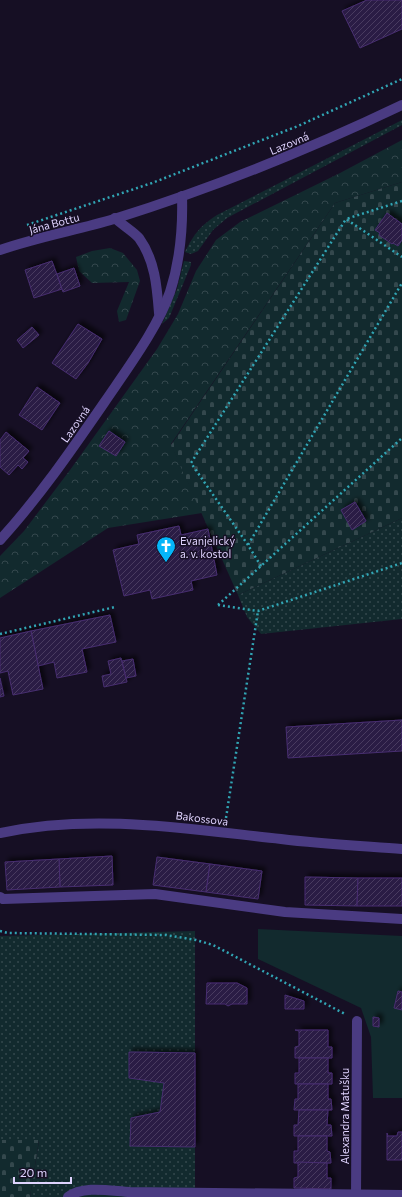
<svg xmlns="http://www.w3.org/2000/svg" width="402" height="1197" viewBox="0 0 402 1197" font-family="Commissioner,sans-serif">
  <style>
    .grass { fill: url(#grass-dots) }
    .forest { fill: url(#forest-crowns) }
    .cemetery { fill: url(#cemetery-stones) }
    .garden { fill: #122a2e }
    .building { fill: url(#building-hatch); stroke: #472e70; filter: url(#shadow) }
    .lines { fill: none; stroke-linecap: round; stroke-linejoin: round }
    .path { stroke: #31a5b4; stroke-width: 2.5; stroke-dasharray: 2 3; stroke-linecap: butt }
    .minor { stroke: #4a3b82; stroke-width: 10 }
    .labels { text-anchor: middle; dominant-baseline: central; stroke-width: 3; stroke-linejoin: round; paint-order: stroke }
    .street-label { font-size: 11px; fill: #dfd3fe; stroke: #160f24 }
    .poi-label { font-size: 11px; fill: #dfd3fe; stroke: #160f24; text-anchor: start }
  </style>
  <defs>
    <pattern id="grass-dots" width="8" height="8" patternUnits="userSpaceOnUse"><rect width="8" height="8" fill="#122a2e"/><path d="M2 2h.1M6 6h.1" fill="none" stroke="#34484d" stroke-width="1.8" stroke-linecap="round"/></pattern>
    <pattern id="forest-crowns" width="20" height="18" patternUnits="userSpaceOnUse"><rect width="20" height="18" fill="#122a2e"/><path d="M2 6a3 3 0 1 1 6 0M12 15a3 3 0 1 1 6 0" fill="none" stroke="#34484d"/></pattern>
    <pattern id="cemetery-stones" width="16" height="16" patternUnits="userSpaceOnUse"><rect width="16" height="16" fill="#122a2e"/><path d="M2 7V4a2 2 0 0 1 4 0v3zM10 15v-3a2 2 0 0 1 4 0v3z" fill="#34484d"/></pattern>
    <pattern id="building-hatch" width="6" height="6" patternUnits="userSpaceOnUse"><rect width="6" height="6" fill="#2b1b45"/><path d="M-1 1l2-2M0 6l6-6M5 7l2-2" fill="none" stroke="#493b61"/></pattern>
    <filter id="shadow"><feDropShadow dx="3.5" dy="-3.5" stdDeviation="2" flood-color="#0009"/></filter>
  </defs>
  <rect width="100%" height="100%" fill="#160f24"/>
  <!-- grass -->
  <g class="grass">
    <path d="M402,120V125L227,218L213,230L198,251L191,254L185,252C194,234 200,226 217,215Z"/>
    <path d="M184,261L191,262V265L169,318L162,324L177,289Z"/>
    <path d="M402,518V619L261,634L247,617L238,595Z"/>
    <path d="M195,931V1197H30L39,1141L0,1140V936Z"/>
  </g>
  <!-- forest -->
  <g class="forest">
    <path d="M402,140V182L335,203L171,444L202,513L108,528L0,598V556L24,531L70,470L157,349L178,314L196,271L216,240L240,222L340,173Z"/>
    <path d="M110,248L123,253L137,270L140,281L126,320L119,322L117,311L129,282L92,283L79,271L76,257L92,251Z"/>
  </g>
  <!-- cemetery -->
  <g class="cemetery">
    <path d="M402,182V518L238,595L171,445L335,203Z"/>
    <path d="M0,1140H39L30,1197H0Z"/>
  </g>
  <!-- garden -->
  <path class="garden" d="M258,929L402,936V1098H373L371,1037L361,1008L258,959Z"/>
  <!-- building -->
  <g class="building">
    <path d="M367,0H402V29L360,48L342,11Z"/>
    <path d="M387,213L402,224V240L398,246L393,243L392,244L379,235L380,233L375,230Z"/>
    <path d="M52,261L62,289L34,298L25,270Z"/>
    <path d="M74,268L80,286L63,292L57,274Z"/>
    <path d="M78,324L102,339L88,363L76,379L52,363Z"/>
    <path d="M32,327L39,335L23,348L17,340Z"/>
    <path d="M37,387L60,403L42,430L19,415Z"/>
    <path d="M109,431L125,442L116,456L99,446Z"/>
    <path d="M6,432L29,451L23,458L28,462L22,469L18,465L9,475L0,467V440Z"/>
    <path d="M355,502L366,521L352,530L341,510Z"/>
    <path d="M179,526L181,535L208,529L217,575L191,581L193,590L152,599L150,590L124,596L113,550L139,544L137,535Z"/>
    <path d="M110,615L116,642L82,649L87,672L57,678L54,662L38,666L31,631Z"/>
    <path d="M31,631L43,689L13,695L8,671L0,673V638Z"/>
    <path d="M121,658L127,682L104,687L102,676L111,674L108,661Z"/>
    <path d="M133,659L136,676L126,678L122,661Z"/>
    <path d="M0,678L4,696L0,697Z"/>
    <path d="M402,720V751L288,758L286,727Z"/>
    <path d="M112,856L113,885L60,887L59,859Z"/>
    <path d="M157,857L210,864L206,892L153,885Z"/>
    <path d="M59,859L60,887L7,890L5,862Z"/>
    <path d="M210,864L262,871L258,899L206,892Z"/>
    <path d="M305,877L358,878L357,906L305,905Z"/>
    <path d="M358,878H402V906H357Z"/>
    <path d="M207,983H237L247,988V1004H232L228,1006L225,1004H206Z"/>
    <path d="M398,991L402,992V1010L394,1008Z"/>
    <path d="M285,995L304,1001V1009H285Z"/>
    <path d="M373,1017L379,1018V1027L373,1026Z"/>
    <path d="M295,1030H328V1047H332V1058H295V1047L299,1046V1031Z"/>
    <path d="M129,1052L195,1053V1147L130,1146L131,1118L160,1112L164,1083L129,1078Z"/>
    <path d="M299,1058H328V1073H332V1084H295V1073H299Z"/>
    <path d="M298,1084H328V1099H331L332,1110H294L295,1099H298Z"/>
    <path d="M299,1110H328L327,1125H331L332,1136H294V1125H298Z"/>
    <path d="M398,1132H402V1160H387V1133L388,1136H397Z"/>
    <path d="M298,1136H327V1151L330,1152L331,1163H294V1151H298Z"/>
    <path d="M298,1162L327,1163V1178H331V1189L294,1188V1178L298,1177Z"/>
  </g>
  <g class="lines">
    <!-- path -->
    <g class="path">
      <path d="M402,201L346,219L402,257"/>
      <path d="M27,225L152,183L298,126L402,79"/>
      <path d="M248,545L191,463L346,219"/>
      <path d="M261,566L248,545L402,283"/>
      <path d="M218,605L402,438"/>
      <path d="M218,605L258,611L402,563"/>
      <path d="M0,634L115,607"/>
      <path d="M226,818L258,611"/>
      <path d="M0,931L8,933L166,935L196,940L213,945L345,1014"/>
    </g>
    <!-- minor -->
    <g class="minor">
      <path d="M115,218C122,225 133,231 139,238C155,260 157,287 159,313"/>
      <path d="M0,250C37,237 77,230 114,219C213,188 308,150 402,105"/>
      <path d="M0,540C43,493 79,439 115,387C134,359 159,324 170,292C180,261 183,229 182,196"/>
      <path d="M0,833C94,813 187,829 281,839C321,844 362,846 402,849"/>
      <path d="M0,897L3,899L155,894L285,912L402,919"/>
      <path d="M356,1196L357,1021"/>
      <path d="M68,1197C83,1185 111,1191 130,1192L402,1195"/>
    </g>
  </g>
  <!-- icons -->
  <defs>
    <symbol id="church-pin" viewBox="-11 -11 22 30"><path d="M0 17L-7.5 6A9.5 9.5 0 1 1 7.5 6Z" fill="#05b6f9" stroke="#160f24"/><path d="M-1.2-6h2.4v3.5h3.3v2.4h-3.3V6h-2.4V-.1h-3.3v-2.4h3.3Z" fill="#fff"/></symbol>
  </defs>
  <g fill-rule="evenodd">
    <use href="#church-pin" x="155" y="535" width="22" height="30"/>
  </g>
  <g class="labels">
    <!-- street labels -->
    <g class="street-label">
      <text transform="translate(289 143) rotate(-23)">Lazovná</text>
      <text transform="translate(54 223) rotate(-15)">Jána Bottu</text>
      <text transform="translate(75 424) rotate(-55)">Lazovná</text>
      <text transform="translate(202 818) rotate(7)">Bakossova</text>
      <text transform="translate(344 1116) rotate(-90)">Alexandra Matušku</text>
    </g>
    <!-- poi labels -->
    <g class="poi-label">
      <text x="180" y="540">Evanjelický<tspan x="180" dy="13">a. v. kostol</tspan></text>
    </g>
  </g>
  <!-- scale -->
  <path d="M14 1177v6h57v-6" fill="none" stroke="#dfd3fe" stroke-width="2"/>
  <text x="20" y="1177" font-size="12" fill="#dfd3fe" stroke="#160f24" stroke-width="3" paint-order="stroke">20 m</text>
</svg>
